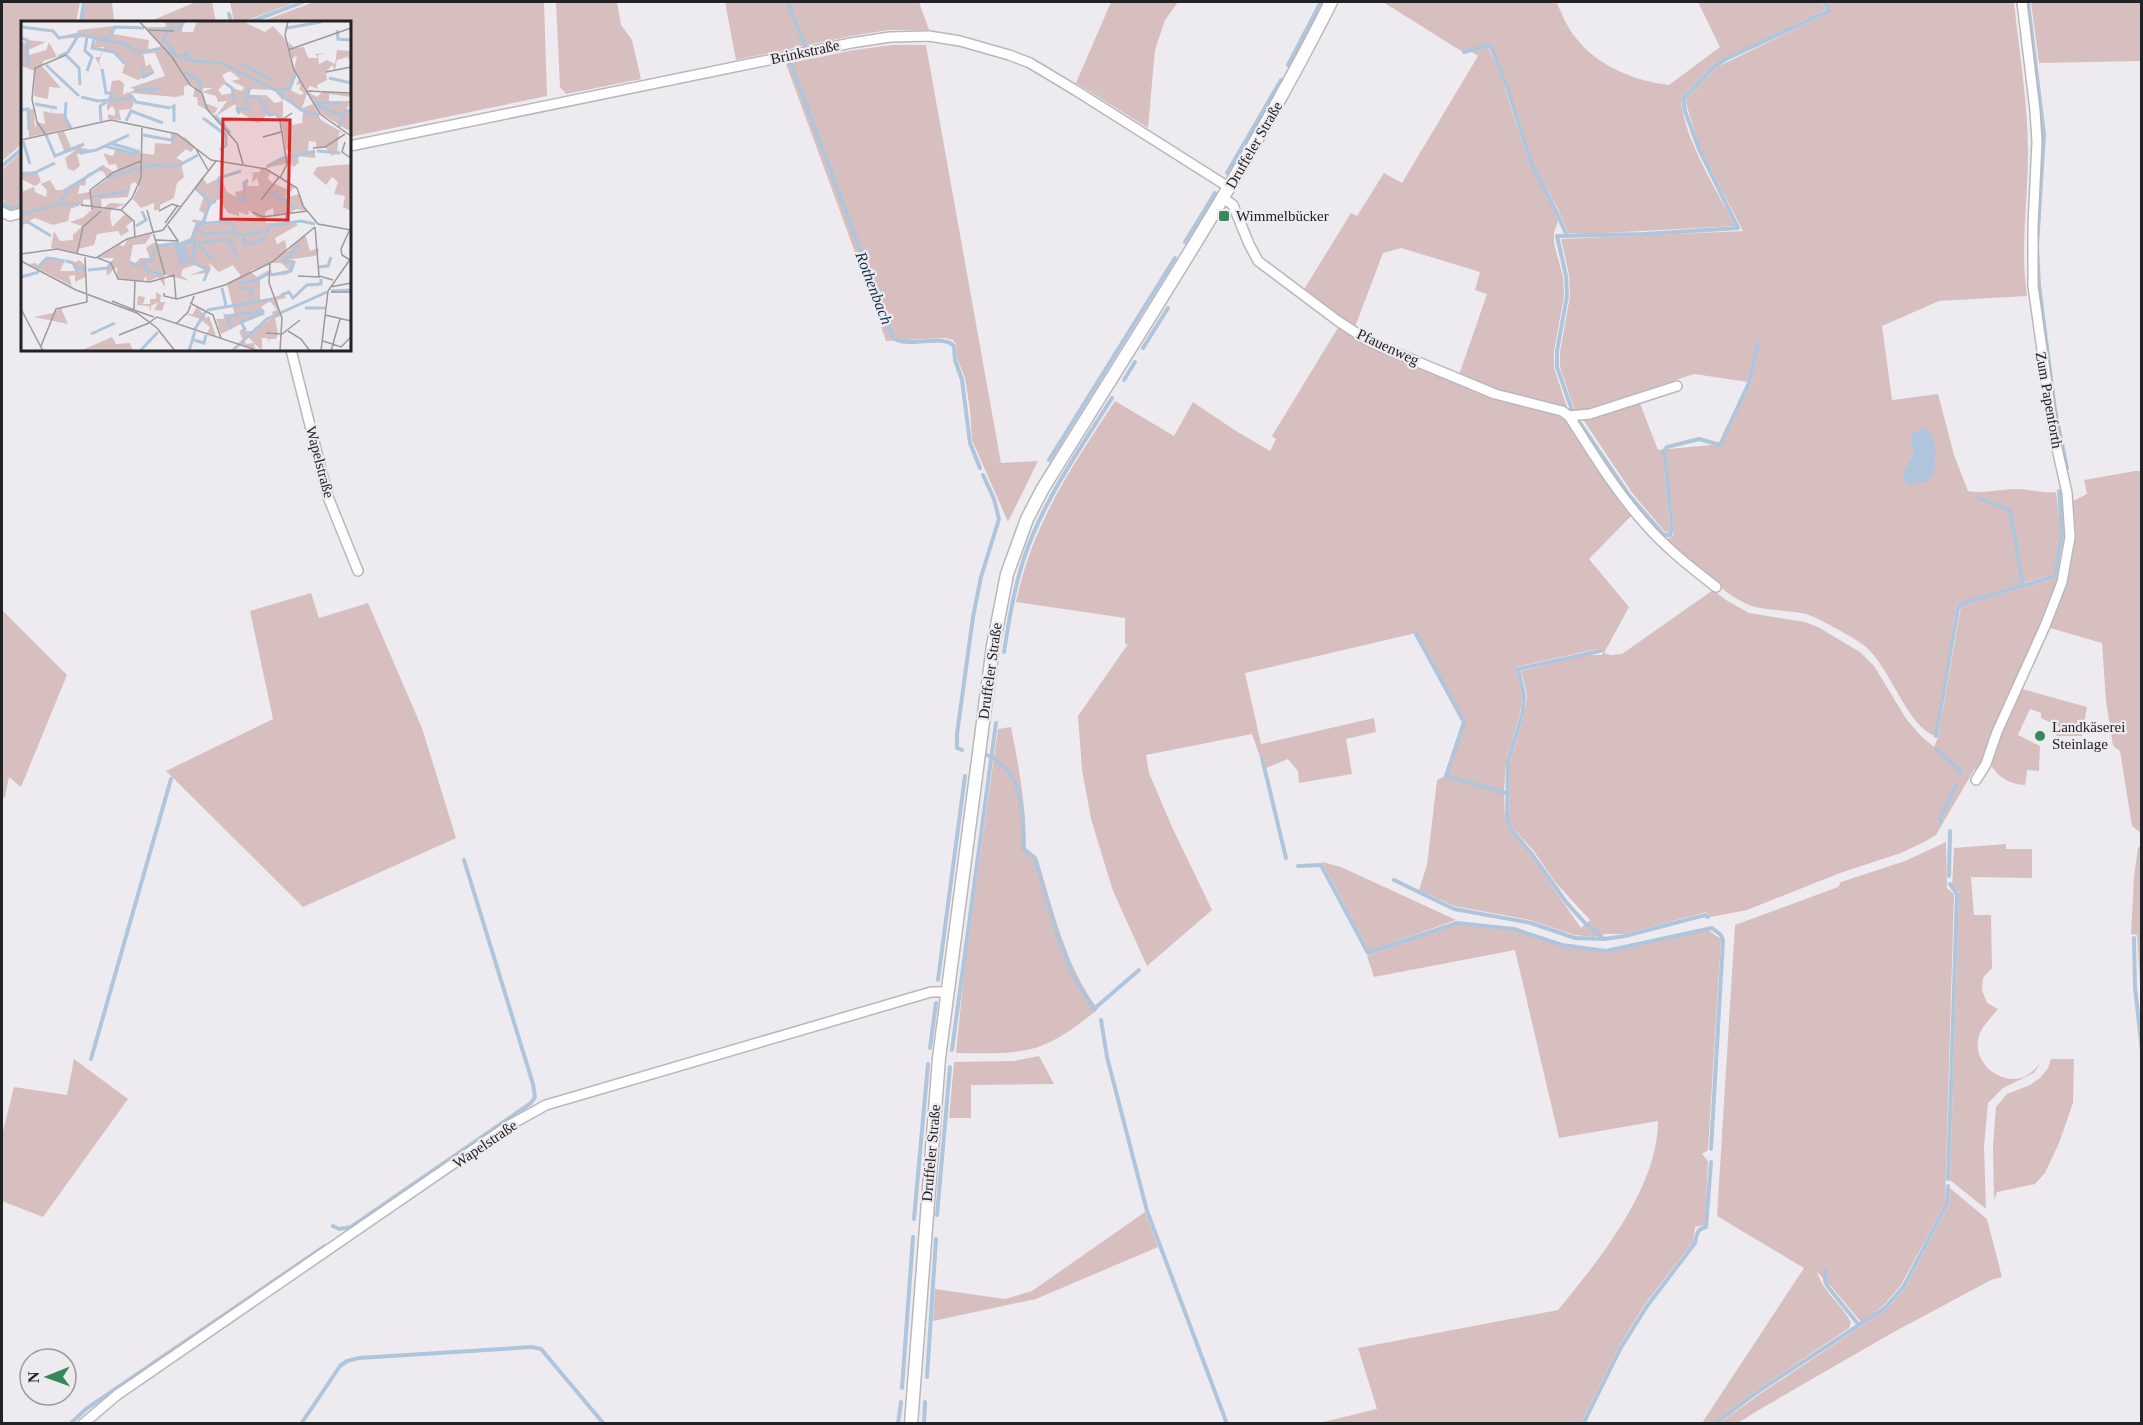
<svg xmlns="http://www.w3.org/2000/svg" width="2143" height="1425" viewBox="0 0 2143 1425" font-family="'Times New Roman',serif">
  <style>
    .green { fill: #d7bfbf; fill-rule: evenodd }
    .water { fill: #afc5dc }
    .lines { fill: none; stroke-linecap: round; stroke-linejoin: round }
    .stream { stroke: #afc5dc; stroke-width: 4 }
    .minor-casing { stroke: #bab7bb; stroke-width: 12 }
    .tertiary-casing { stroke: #bab7bb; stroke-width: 15 }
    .minor { stroke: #fff; stroke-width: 9 }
    .tertiary { stroke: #fff; stroke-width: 12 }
    .poi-dot { fill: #37885a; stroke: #eeebf0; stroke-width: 2 }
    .labels { text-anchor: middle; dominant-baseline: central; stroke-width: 4.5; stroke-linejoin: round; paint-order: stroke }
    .street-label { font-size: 15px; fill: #222123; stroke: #eeebf0 }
    .poi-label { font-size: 15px; fill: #222123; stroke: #eeebf0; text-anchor: start }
    .water-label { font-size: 16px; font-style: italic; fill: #0c2f50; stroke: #eeebf0 }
    .inset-river { fill: none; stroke: #afc5dc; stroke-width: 3 }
    .inset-road { fill: none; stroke: #9c9a9e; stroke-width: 1.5 }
    .view { fill: #d62828; fill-opacity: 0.15; stroke: #d62828; stroke-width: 3 }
    .inset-edge { fill: none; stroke: #222123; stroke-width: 3 }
  </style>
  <rect width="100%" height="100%" fill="#eeebf0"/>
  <!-- green -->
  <g class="green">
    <path d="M2,2H80L76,22H22V144L2,161Z"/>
    <path d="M86,2H112L114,21L129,22H82Z"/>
    <path d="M196,2H212L216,22H148Z"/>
    <path d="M230,2H296L242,22H234Z"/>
    <path d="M314,2H544L547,96L350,137V22H260Z"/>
    <path d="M556,2H617L621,25L632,40L641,79L566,94L560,87Z"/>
    <path d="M725,2H919L929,30H889L851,36L736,60Z"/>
    <path d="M1111,2H1178L1165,20L1155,50L1148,128L1076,83Z"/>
    <path d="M1383,2H1556C1562,13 1567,28 1576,38C1597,66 1635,81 1669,85L1720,47L1698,2H1821L1826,10L1714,64L1681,98C1683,138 1717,190 1735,226L1586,234L1568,233L1558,209L1532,162L1504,75L1492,47L1488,44L1461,51Z"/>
    <path d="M1826,2H2014C2019,52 2028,102 2028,153C2028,201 2020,248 2027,296L1939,301L1882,326L1892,400L1938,394L1954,455L1968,491C1984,494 2000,489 2017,489C2031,489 2042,494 2056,492L2061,536L2054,574L2023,583L2011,509L1980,496V498L2009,511L2022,584L1959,603L1956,607L1935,736C1907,726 1891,669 1866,647C1856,639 1819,618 1806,614C1789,610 1769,611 1752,606C1728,599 1686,557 1665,540L1673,536L1674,528L1666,460H1663L1670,531L1666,533L1633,494L1582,418L1639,401L1658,450L1722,444L1751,383L1760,341H1757L1748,382L1694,374L1637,393V395L1588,410L1575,411L1560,367V352L1570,296L1569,275L1561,239L1743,231L1700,148L1685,100L1717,67L1831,12ZM1929,430L1932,439L1934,463L1903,473L1913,454Z"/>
    <path d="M2031,2H2141V61L2039,63Z"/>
    <path d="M892,45H926L1001,463L1038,461L1008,522L972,440L970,410L965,378L957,358L956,344L953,340L945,338L886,341L856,255L786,64L854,50Z"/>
    <path d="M1488,47L1501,76L1529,163L1555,211L1558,222L1554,232V243L1563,277L1564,296L1554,351V368L1568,410L1496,390L1459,375L1487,294L1475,290L1480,272L1401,248L1383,253L1355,327L1303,291L1351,213L1357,216L1384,173L1402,183L1478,56L1470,51Z"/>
    <path d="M22,152V205L9,206L2,199V170Z"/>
    <path d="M1339,326L1368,345L1558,413L1567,422L1633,514L1589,559L1629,607L1604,653L1611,655L1622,654L1713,590L1726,600L1749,613L1805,622L1818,627L1860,652L1874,666L1907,720L1922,737L1934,747L1938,737L1961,606L2058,577L2041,624L1992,732L1983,763L1974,770L1936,835L1924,842L1901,853L1840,873L1747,910L1711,917L1706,912L1625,934H1606L1594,937L1575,935L1530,920L1454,906L1419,890L1427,865L1437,780L1445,776L1504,793L1505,819L1511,832L1529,853L1581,928L1590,920L1555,882L1533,850L1515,831L1509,819L1510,763L1525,711L1527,696L1521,671L1588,655H1602L1603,653L1599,649L1588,651L1516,667L1522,697L1521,709L1506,762L1504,791L1448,775L1465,722L1416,633L1245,673L1261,744L1374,718L1376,732L1346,739L1352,774L1299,783L1298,771L1288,759L1266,768L1264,757H1260L1252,734L1146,755L1149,773L1172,827L1212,910L1147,966L1113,891L1091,819L1082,770L1078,716L1128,644H1125V618L1016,602C1022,575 1030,549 1042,524C1061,481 1089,441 1115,401L1174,436L1193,402L1236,431L1270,451L1276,439L1272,436Z"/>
    <path d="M2135,471H2141V833L2132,826L2120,751L2113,746L2106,701L2102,643L2050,628L2066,583L2076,537L2073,501L2087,494L2084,480Z"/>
    <path d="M311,593L319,618L368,603L422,728L456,838L303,907L166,771L273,719L250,611Z"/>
    <path d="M2,610L67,675L21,787L9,777L5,797L2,798Z"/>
    <path d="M2022,689L2087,707L2082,736H2056L2060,727L2041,718V713L2030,709L2018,735L2040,746L2039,771L2027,770L2025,785C2010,784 1998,778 1991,765L2000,736Z"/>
    <path d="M1011,727C1019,767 1026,807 1026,848L1037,857C1053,908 1065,966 1098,1009C1080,1024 1058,1041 1035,1048C1009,1055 982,1053 956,1053L965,964L998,729Z"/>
    <path d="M1946,842L1947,888L1954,894L1945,1204L1901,1285L1883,1306L1861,1322L1830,1285L1817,1272C1823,1292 1841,1303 1851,1322L1849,1328L1754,1392L1715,1422L1702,1423L1804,1268L1717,1216L1735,925L1838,887L1841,882L1905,861Z"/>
    <path d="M2006,844V849H2032V878L1971,877L1974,915H1991L1992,968L1983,978L1982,990L1987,1003L1998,1009C1991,1018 1983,1025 1979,1036C1971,1061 1998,1084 2021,1078C2031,1075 2037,1067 2042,1060L2034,1073L2003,1088L1988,1103L1984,1146L1986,1209L1950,1180L1959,892L1952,886L1954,848Z"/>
    <path d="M2141,845V1000L2137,935L2131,934L2134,877L2138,848Z"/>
    <path d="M1322,862L1341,867L1456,920L1369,951Z"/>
    <path d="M1456,924L1513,930L1561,946L1605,952L1708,930L1721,939L1708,1150L1702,1154L1708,1161L1705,1225L1695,1227L1693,1242L1645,1304L1618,1348L1581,1423H1319L1377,1409L1358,1348L1558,1310C1599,1260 1658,1188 1658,1121L1559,1138L1515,950L1374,977L1367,956Z"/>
    <path d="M1039,1056L1054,1084L971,1085V1118H949L954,1062L1014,1061Z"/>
    <path d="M74,1059L128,1099L43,1217L2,1201V1135L14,1087L67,1095Z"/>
    <path d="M2051,1059H2074L2073,1103L2059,1143L2045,1173L2035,1184L1997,1192L1994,1200L1993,1146L1996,1107L2007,1094L2030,1085L2040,1078L2048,1068Z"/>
    <path d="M1950,1188L1987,1219L2002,1277L1991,1280L1892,1333L1757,1411L1738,1423H1720L1757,1396L1887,1309L1906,1287L1949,1205Z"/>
    <path d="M1145,1212L1158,1247L1036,1299L933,1321L935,1289L1005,1299L1032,1291Z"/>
  </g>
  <!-- water -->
  <path class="water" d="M1924,428L1929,430L1936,448L1934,463L1936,469L1928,481L1911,485L1905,482L1903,473L1913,454L1911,434Z"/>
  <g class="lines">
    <!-- stream -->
    <g class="stream">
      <path d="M788,2C792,16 799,30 805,45"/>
      <path d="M2028,2L2044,135L2037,246L2039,285L2055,410L2067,468"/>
      <path d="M229,14L231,22"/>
      <path d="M81,22L84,2"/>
      <path d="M250,22L303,2"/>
      <path d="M1464,52L1489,45L1491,47L1508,90L1531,163L1556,211L1567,236"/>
      <path d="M788,62L792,67L893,338C911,349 941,333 954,346L955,360L962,380L970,443L980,468"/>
      <path d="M1288,65L1321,2"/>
      <path d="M2,166L22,149"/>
      <path d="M1227,173L1281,80"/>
      <path d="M2,203L9,208L22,206"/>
      <path d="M1185,242L1215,193"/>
      <path d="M1143,348L1168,308"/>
      <path d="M1124,380L1135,362"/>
      <path d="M1572,410L1557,367V351L1567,296L1566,276L1557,236L1644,234L1738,228L1699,149L1685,111L1683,99L1715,66L1726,59L1829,11L1824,2"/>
      <path d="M1578,420L1629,495L1664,535"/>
      <path d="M1049,460L1175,258"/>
      <path d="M1980,498L2010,510L2023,586"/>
      <path d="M1664,535H1670L1672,529L1664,451L1667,447L1699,439L1720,445L1749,383L1758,343"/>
      <path d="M1416,634L1464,722L1446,776L1506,793"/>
      <path d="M1600,651L1518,669L1524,696L1523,711L1508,762L1507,819L1513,832L1531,853L1566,902L1584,922L1604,939L1625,936L1705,915L1708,917"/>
      <path d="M1004,652C1009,620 1014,589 1024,558C1043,501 1080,449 1112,398"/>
      <path d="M1936,736L1958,608L1961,604L2055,576L2062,535L2059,491"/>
      <path d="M1936,749L1961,771L1960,773"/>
      <path d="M962,750L957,748V734L973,617L981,577L999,519L994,499L983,475"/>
      <path d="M987,755C1024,771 1024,814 1023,849L1035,859L1057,934L1072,973L1094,1010"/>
      <path d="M1262,758L1286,858"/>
      <path d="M1941,822L1940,819L1956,785"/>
      <path d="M1298,866L1321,865L1368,953L1457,923L1514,929L1562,945L1606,951L1712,928L1721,935L1723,941L1711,1149"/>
      <path d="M1949,876L1950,831"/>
      <path d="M1394,880L1454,909L1531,923L1575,938L1604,939"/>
      <path d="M2134,938L2135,987L2142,1051"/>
      <path d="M938,980L965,776"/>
      <path d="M1094,1009L1139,970"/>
      <path d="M1101,1020L1107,1057L1147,1211L1227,1424"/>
      <path d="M930,1048L936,1003"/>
      <path d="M952,1050L996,723"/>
      <path d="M91,1059L171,779"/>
      <path d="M1948,1179L1957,894L1950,884"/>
      <path d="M937,1215L950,1067"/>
      <path d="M914,1219L928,1064"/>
      <path d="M333,1226L339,1229L351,1227L531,1103L535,1097L533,1084L464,860"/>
      <path d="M1859,1325L1885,1308L1904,1286L1947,1204L1948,1186"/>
      <path d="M927,1377L936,1239"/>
      <path d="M902,1388L913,1237"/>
      <path d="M70,1424L86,1409L325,1246"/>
      <path d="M301,1424L340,1366L347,1361L359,1358L532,1347L541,1349L604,1424"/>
      <path d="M898,1424L901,1402"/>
      <path d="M924,1424L925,1402"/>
      <path d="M1583,1424L1620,1349L1647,1306L1695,1243C1697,1234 1696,1230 1706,1227L1711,1162"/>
      <path d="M1715,1424L1756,1393L1859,1325L1828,1287L1825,1281V1270"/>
    </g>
    <defs>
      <g id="minor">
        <path d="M350,146L851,43L890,37L929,36L960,41L1009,55L1030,63L1075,90L1230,188"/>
        <path d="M1223,198L1233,205L1249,244L1258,261L1338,321L1370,342L1495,394L1562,411L1569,416C1593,454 1617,493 1647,526C1667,549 1692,568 1716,587"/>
        <path d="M2,212L10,216L22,213"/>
        <path d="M291,350L328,497L358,571"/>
        <path d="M1569,416L1590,414L1677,386"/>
        <path d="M1976,780L1986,764L1997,732L2045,626L2062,582L2070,537L2067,493L2054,435L2033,286V226L2037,142L2035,110L2022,2"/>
        <path d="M83,1424L117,1395L508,1126L546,1105L931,992H947"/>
      </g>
      <path id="tertiary" d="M911,1424L939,1058L993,646L1007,574L1027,519L1042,490C1141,329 1246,171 1331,2"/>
    </defs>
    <!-- minor casing -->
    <use href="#minor" class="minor-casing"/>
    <!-- tertiary casing -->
    <use href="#tertiary" class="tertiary-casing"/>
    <!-- minor -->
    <use href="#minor" class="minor"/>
    <!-- tertiary -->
    <use href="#tertiary" class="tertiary"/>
  </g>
  <!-- markers -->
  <g class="poi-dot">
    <rect x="1218" y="210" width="12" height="12" rx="3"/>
    <circle cx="2040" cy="736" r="6"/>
  </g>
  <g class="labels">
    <!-- street labels -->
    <g class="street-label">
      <text transform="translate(805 52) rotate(-12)">Brinkstraße</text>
      <text transform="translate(1254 145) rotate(-60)">Druffeler Straße</text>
      <text transform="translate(1388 347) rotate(25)">Pfauenweg</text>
      <text transform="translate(2049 400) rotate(80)">Zum Papenforth</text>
      <text transform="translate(320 462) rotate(75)">Wapelstraße</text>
      <text transform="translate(990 671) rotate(-82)">Druffeler Straße</text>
      <text transform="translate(485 1144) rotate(-34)">Wapelstraße</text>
      <text transform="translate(931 1153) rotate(-85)">Druffeler Straße</text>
    </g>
    <!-- poi labels -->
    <g class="poi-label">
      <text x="1236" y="216">Wimmelbücker</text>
      <text x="2052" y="727">Landkäserei<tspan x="2052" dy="17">Steinlage</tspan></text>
    </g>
    <!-- water labels -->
    <g class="water-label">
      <text transform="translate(874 288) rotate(69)">Rothenbach</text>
    </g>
  </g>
  <!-- overview -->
  <g transform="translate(21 21)">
    <rect width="330" height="330" fill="#eeebf0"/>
    <path d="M143,0H162L161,11H172L176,0H221L244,11L252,5L264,18L275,55L270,69L279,74L283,72L278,68L280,63L275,64L278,58L286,72L281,87L292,83L300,99L323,112L318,111L316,132L311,135L304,126L295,127V121L288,120L287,130H294V137L277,135L278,141L273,146L268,142L246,147L244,146L270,133L269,128L265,129L260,98L255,93H247L237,102L217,90L214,83L195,95L206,80L197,81L195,75L181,71L192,67H180L184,82L197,87L193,93L177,84L176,76H172L174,66L169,63L163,66V74L155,76L109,72L114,68L108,67L144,55L134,32L122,33L125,45L129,43L133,51L117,59L101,52L104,43L93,30H82L78,41L81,49L74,36H79L83,26L71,27L77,16L65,15L64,30L70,32L64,31L65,16L38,18L56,14L57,9L93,5L92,13L128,19L127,27L131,31L142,27L124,6H146ZM209,50L219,58L210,60L223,66L221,70L211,67V72L201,74L197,69L205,61L201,54ZM229,68L253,69L262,80L254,82L245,74L228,75ZM262,78L282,90L281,102L271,104L270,98L262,97ZM6,19L25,21L7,29L8,34L25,29L28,21L36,36L22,40L21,45L40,67L28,66L27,78L13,75L14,50L0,45V20L6,23ZM267,21L274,27L283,26L287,37H297L294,33L304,32L297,34L298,43L306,39L314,43L316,29L330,30V43L327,36L316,39L314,49L311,44L305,51L306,59L296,64L297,68L289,65L286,69L273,49L276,34L271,38ZM99,59L103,63L102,74L107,71L113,82L110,88L98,89L100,99L87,98V93L94,95V89L91,85L86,90V84L91,60ZM302,70L330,73V76L308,73V80H330L325,89H330V111L299,92L287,71L296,76ZM30,86L31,92L44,93L49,107L8,116L7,89L13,88L14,107L16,101L24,103L22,90L30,92ZM43,110L51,129L58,126L75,130L56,133L59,145L53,150L47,148L44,137L55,129L44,132L36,112ZM150,112L165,117L174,126L170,131L165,128L155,137L163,141L160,142L163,156L156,162L153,177L139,184V189H133V182L120,187L112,178L118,166L114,161L110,163L107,176L80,178L81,188L89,182L104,183L90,189L89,195L91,206L104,193L112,200L105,205L108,210L100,215L97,210L76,213L73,224L57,228L56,232L30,227L33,210L39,220L52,219V214L61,205L49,201L63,196L71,188L70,178L62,179V184L49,183L55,187H50L47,200L32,204L14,197L3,203L0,213V171L13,166L14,171L25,176L26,169L20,163L29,159L35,169H41L83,145L93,151L97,149L95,143L88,144L82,132L92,135L95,128L133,134L134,122L150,123ZM76,149L83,151L86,158L68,171L57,173L59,164L64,165L66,153ZM330,143V190L322,186L324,175L313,173L317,161L311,156L305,164L292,153L296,146ZM240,146L249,151L247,158L252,162L265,168L268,163L274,166L263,177L279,173L285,190L275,188L268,193V199L277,204L254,217L256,223L264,219L266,231L284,213L289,230L297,227L298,231L294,235L265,239L273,241L271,251L264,254L239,255V280L263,273L265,277L256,279L260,295L254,297L257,313L255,318H248L249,323L246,317H241V330L227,316L223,318L225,323L233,322L234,328L219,323L222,319L218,310H231L253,296L251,291L256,289L249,280L240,286L244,291L200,313L195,298H203L202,285L203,293L214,295L206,263L220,255L212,244L198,251L188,242L190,248L183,259L185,252L169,254L185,248L174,244L162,248L160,254L168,260L143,253L144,266L137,256L126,261L125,255L122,260L96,257V246L86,255L85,247L93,237H77L98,224L103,225L106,219L131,213L124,223L112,224L109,239L113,244L119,237H129L125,227L132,222L150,225L172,216L176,202L171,201L172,198L181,200L185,194L178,189L183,175L174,166L181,156L186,163L200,156L206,171L215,176L214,171L223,169L222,163L227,160L226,165H238L236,157L231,162L232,152H223L239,151ZM198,178L207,192L218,195V191L227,194L228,189L237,197L184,204L189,183ZM252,187L253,194H264V201L245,202L244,191ZM249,242H260L268,249L251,253L250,248L236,256L229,250ZM16,150L20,161L14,165L0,158V151ZM33,236L43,241L39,250H54L53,242L58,239L64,244L65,256L54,261V254L48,255L51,265L8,243L15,242L17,246L25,237ZM135,271L140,274L139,281H144L141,290L133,289L137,281L130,285V291L128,285L116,284L117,275L124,276L122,283H129V278H135ZM176,285L185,297L188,295L195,315L186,312L189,306L179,298L165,293H172ZM40,287L47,303L13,296L32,292ZM91,316L95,323L109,322L112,330H59Z" fill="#d7bfbf" fill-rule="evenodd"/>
    <path class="inset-river" d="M0,6L32,10L38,17L59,13L81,19M143,7L159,8L163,0M266,7L300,1M316,9L317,18L330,19M146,11L142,19L153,29M66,15L64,30L71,36L66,50M0,17L6,19L7,45M73,18L71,27L93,31L104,43M76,18L89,16L94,6L123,7M81,19L104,23L118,32L141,27M146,28L159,36L166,32L165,38L174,40L200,42L256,70L280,89L298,94M45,34L58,47L59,64M37,36L47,31L57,15M221,43L250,58M25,44L58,75M121,45L123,56L133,51M81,48L85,72H91L89,78M163,50L179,61L181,70M308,57L330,62M204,62L211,67L214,83M114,69L138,68M256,70L269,67L274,54M108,72L115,81L149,87M228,75L238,76L248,94L255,93L259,98M60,76L77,80L112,77M45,81L44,96L50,107M295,82H318M14,83L36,87M294,84L323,95M150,87L153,85V101M0,89L7,88L8,109M218,93L216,88H227L225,77L229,67M194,94L209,112M182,97L205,114V124L199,129M80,100L79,85L87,80M105,100L110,90L142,102M318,106L325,90L330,89M25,114L34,135L63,123M122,114L150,119L154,114M2,120L9,143M89,122L119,131M84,125L114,133M58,127L60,132L75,129L108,114M296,130L319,132M267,137L294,130M246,145L264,136M122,148L131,144L155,146L177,134M0,153L9,154L34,142M87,157L119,147M174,167L187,179L188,186M248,172H256L257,180L263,178L274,188M71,176L108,170M198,177V157L220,150M214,178L224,179L223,162L227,159M39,182L48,167L83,145M0,194L38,183L58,184M182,200L189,183L195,180M0,202L7,201L30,215M176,203L209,200L213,208M115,205L125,199L121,190M248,205L280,200L294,203M177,209L184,213L208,211L222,214L224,223H229L242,218L248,206M222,214L241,210M169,221H174L171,241L187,249L183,260M177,222L208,218L217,237M159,223L170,220L176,203L182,201M162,223L168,241M177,223L191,238M155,224L161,245M158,224L164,242M136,225L158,222M45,240L52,242L55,248H64M109,241L114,244L131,238L134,228M123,241L125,249L142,254M298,246L307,245L310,236M16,247L26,237L44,240M67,249L87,247L89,243M250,254L270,250L273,241L264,239L279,224M0,256L18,251M218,262L236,259L248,252M201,267L205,285M218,267L229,268L231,275M310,270L330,269M260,274L268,271L272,277L286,264L300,263V258M284,287H304M186,289L252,278M174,308L185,290M210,308L206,295L243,290M220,311L224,308L220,301L243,292M70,313L94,302M173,319L183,322L185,314M119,330L137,311M168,330L174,310M211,330L246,298L306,271"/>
    <path class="inset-road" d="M118,0L151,36L169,64L181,72L186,88L216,122L222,143M267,0L264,14L273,49L299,93L330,115M126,9L153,10M267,29L330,7M305,51L330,46M286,70L330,72M24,113L16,101L11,78L14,47L45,34M242,116L260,111M0,119L90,99L156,113L190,139L245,148L276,167L282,185L297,203L330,209M324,121L321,131L330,137M292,127L304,126L324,113M175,128L187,149M259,157L266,143L259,100L271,92M240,179L258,156M60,184L100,189L113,200L114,216M71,188L69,169L93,151L120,140M100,189L111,177L120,157L121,105M126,189L144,254M138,190L151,183L160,186M231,191L242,196L286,190M144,202L157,184M294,206L298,255L312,259M135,219L157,220L147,205M0,233L36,228L75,237L106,218L142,209L195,140M56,233L62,206L80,190M77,237L90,242L97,258L129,261L153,254L155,278M329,239L321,234L320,228L329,208M0,240L55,269L116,292L136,307L154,330M249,242L248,262L261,297L259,330M277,255L299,256M114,260L113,289L133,296M309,266L330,262M310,271H330M143,272V275L156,278L204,264L251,241L294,206M91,280L113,289M169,282L192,294L200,317M0,288L22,330M304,294L330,300M129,301L136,296L238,330M155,303L167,291L173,275M267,310L280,318L289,330M245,312L261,313L279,299M98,314L128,302M302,320L320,326L330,316M20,325L35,288L66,281L64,236M300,330L307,270L330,237M310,330L319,298"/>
    <path class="view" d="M202,98L269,99L267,199L200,198Z"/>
    <rect width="330" height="330" class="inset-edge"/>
  </g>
  <!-- border -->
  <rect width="2143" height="1425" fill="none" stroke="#222123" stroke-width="6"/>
  <!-- north arrow -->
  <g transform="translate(48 1377) rotate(269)"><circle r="28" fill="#eeebf0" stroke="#9c9a9e" stroke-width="1.5"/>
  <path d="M0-4.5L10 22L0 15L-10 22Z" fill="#37885a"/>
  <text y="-9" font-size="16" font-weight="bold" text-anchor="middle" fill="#222123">N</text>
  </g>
</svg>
